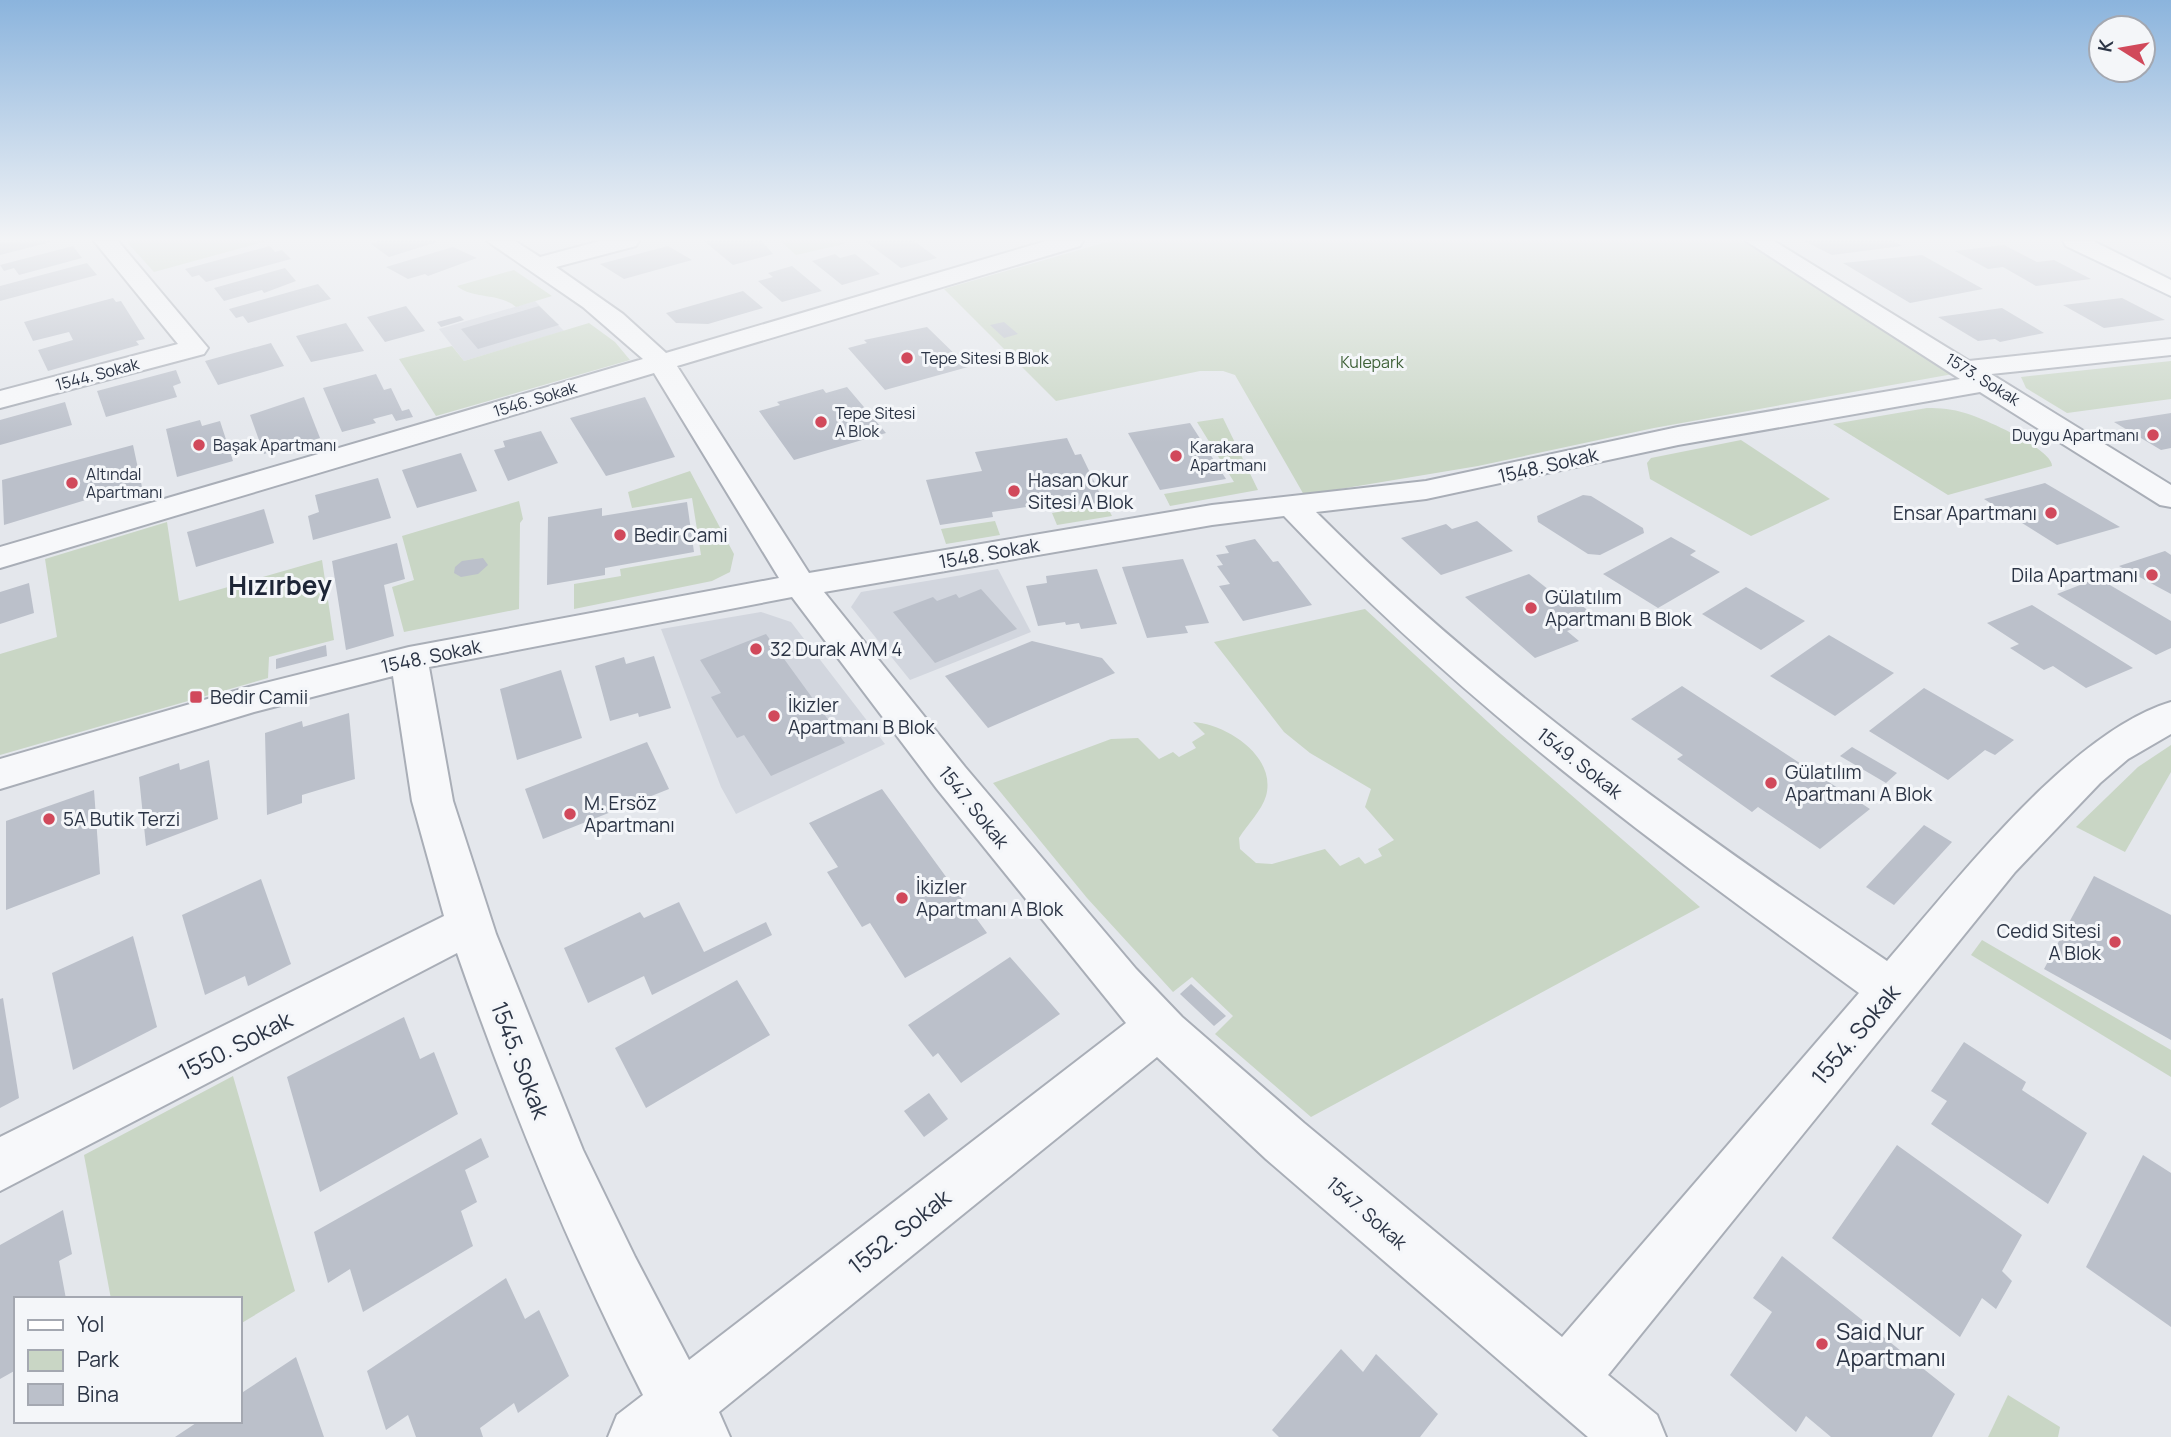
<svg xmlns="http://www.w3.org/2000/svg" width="2171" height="1437" viewBox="0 0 2171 1437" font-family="Manrope,sans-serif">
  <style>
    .built { fill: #d2d6de }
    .green { fill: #c9d6c5 }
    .building { fill: #bbc0ca }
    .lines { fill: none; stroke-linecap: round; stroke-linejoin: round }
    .minor-casing { stroke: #a9aeb7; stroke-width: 4 }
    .major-casing { stroke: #a3abb8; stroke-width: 4 }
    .minor { fill: #f7f8fa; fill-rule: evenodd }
    .major { fill: #fff; fill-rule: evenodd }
    .poi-dot { fill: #d1495b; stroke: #f4f6f9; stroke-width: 2.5 }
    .labels { text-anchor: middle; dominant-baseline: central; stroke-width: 6; stroke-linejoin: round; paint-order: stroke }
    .far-poi-label { font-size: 16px; fill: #2b3445; stroke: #f4f6f9; text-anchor: start }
    .far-park-label { font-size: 16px; fill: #3f6138; stroke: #f4f6f9 }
    .far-street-label { font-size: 16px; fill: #2b3445; stroke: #f4f6f9 }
    .street-label { font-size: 19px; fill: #2b3445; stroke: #f4f6f9 }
    .poi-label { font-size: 19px; fill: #2b3445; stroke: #f4f6f9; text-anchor: start }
    .near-street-label { font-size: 23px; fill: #2b3445; stroke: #f4f6f9 }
    .near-poi-label { font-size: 23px; fill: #2b3445; stroke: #f4f6f9; text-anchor: start }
    .district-label { font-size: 26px; font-weight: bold; fill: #1d2536; stroke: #f4f6f9 }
  </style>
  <rect width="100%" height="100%" fill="#e4e7ec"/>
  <!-- built -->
  <g class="built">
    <path d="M535,301L564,331L464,361L439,329Z"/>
    <path d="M998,569L1031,632L910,680L851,607L861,592Z"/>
    <path d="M761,612L791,622L885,744L736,814L721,787L661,629Z"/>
  </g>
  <!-- green -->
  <g class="green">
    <path d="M126,241H267L154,272Z"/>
    <path d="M780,241H841L844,244L796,255Z"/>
    <path d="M1110,241H1744L1953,374L1654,428L1478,466L1304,495L1235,375L1223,371H1200L1056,401L944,289Z"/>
    <path d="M514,270L552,296L516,307C498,292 474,300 457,286Z"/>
    <path d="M589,323L615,342L630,360L436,416L399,359L452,346L464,361Z"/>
    <path d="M2171,361V399L2067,413L2026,388L2021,377Z"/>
    <path d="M1927,408C1940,408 1953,409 1965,413C1983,418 2052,449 2052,466L1948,495L1833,424Z"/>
    <path d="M1223,418L1258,490L1170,506L1164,494L1234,482L1197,422Z"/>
    <path d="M1741,440L1830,499L1751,536L1650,479L1647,463L1651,458Z"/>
    <path d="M690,471L734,554L730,572L712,581L574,609V584L621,576L620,569L701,555L692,498L632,508L628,492Z"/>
    <path d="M519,501L523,519L520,523L519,609L404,632L392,587L414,580L402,536Z"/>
    <path d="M1106,504L1112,516L1057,525L1052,513Z"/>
    <path d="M995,521L1000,535L946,544L941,529Z"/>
    <path d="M167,522L179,601L322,560L334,640L269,657L268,678L0,755V654L57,637L45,559Z"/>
    <path d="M1365,609L1501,734L1700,907L1311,1117L1215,1034L1233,1016L1192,977L1173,992L1087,898L993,783L1111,739L1138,738L1159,759L1173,752L1179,757L1196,748L1192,742L1205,734L1193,722C1226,724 1277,756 1266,796C1262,810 1247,825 1239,838L1240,849L1256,863L1272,864L1325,849L1340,866L1359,857L1365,864L1382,856L1378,849L1394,840L1365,807L1371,789L1310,753L1284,732L1214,642Z"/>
    <path d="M2171,745V772L2125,852L2076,827L2138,767Z"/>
    <path d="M1982,940L2171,1050V1077L1971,955Z"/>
    <path d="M233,1076L295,1291L240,1324V1299H111L84,1155Z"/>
    <path d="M2008,1395L2060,1427L2058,1437H1988Z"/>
  </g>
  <!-- building -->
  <g class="building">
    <path d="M51,241V242L0,255V242Z"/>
    <path d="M378,241H437V242L389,257L371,244Z"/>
    <path d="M704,241H762L773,254L733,265Z"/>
    <path d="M865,241H914L937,258L901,268Z"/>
    <path d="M1804,241H1894L1902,246L1832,255Z"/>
    <path d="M2004,245L2037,262L2054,260L2091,279L2036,286L2003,267L1988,269L1955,251Z"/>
    <path d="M73,246L82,258L19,275L14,268L4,271L0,265Z"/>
    <path d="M270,246L275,252L282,250L291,259L206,282L199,275L192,277L185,269Z"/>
    <path d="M668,246L692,260L624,279L600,264Z"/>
    <path d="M453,247L477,258L428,276L425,274L408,279L386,267Z"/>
    <path d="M835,254L840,258L855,254L880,274L842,285L812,261Z"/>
    <path d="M1922,255L1983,289L1910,303L1843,263Z"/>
    <path d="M87,263L97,275L0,301V286Z"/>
    <path d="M792,266L822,291L782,302L758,281L773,277L768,273Z"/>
    <path d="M285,268L296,281L264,293L262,290L224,301L214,288Z"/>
    <path d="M318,284L331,299L248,323L243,316L236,318L229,309Z"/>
    <path d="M743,291L763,308L708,324L676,323L666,313Z"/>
    <path d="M113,298L116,302L121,301L145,339L136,341L139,345L48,371L38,350L73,340L69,332L33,341L24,322Z"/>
    <path d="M2122,298L2165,320L2104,328L2063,305Z"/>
    <path d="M406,306L425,331L385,342L367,317Z"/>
    <path d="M539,306L559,325L478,349L461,329Z"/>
    <path d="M2002,308L2044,333L2000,342L1995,339L1978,341L1938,317Z"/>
    <path d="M460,316L464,320L441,327L437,322Z"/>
    <path d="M1004,322L1018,334L1004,338L990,325Z"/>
    <path d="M346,323L364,351L311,362L296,336Z"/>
    <path d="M927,327L968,367L885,390L848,348L867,343L864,340Z"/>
    <path d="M271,343L284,366L218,385L205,361Z"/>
    <path d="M176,370L181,383L173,386L177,397L106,417L97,391Z"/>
    <path d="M376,374L384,390L391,388L402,411L409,409L413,417L396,421L392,414L373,419L376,423L342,432L323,388Z"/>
    <path d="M847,387L886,433L794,460L759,411L780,405L777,402L823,389L826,393Z"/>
    <path d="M304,397L320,438L264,454L250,415Z"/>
    <path d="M645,397L675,457L606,476L570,418Z"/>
    <path d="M65,402L72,425L0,445V420Z"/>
    <path d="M2171,413V448L2161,450L2114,422Z"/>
    <path d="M200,420L202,426L220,421L233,461L177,477L166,429Z"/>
    <path d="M1190,423L1226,479L1160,490L1128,433Z"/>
    <path d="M541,431L558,463L508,481L494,450L505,447L503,441Z"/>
    <path d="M1067,438L1075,455L1081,454L1104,502L1050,510L1047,504L992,512L993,517L940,525L926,480L982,471L975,452Z"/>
    <path d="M133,445L142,487L102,498V495L4,525L2,480Z"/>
    <path d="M461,453L477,491L417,508L402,470Z"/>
    <path d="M378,478L391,518L313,540L308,516L319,512L315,495Z"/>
    <path d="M2045,483L2120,527L2057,545L1984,499Z"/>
    <path d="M1583,495L1591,496L1643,528L1644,533L1600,555L1588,554L1538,522L1537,516Z"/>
    <path d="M687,502L694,552L605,568V575L547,585L548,517L602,508V516Z"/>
    <path d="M264,509L274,543L196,567L187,532Z"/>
    <path d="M1477,521L1513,551L1441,575L1401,538L1446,524L1452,529Z"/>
    <path d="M1671,537L1696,551L1690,555L1720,572L1658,608L1603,574Z"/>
    <path d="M1255,539L1273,562L1278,561L1312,605L1243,621L1219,586L1230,584L1217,566L1223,565L1216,555L1229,553L1225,546Z"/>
    <path d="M397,543L405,579L384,585L394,636L346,650L332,561Z"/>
    <path d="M2165,551L2171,555V594L2119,566Z"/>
    <path d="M483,558L488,565L478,574L461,577L454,573L455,567L462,561Z"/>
    <path d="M1183,559L1209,623L1185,626L1188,633L1147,638L1122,567Z"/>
    <path d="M1097,569L1117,624L1081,629L1079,623L1066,625L1065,622L1038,626L1026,586L1047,583L1046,576Z"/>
    <path d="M1529,574L1554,594L1563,591L1599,619L1567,631L1579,641L1535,658L1465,597Z"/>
    <path d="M2098,578L2171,621V648L2156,655L2057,594Z"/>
    <path d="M29,583L34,613L0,624V592Z"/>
    <path d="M1746,587L1805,621L1761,650L1702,614Z"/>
    <path d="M981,589L1017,629L935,663L893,612L933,597L937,601L956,594L959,598Z"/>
    <path d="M2032,605L2133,668L2086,688L2053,666L2044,670L2010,648L2019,644L1987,623Z"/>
    <path d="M766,634L845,743L771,776L744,735L737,738L711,697L721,693L700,660Z"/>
    <path d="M1829,635L1894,673L1835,716L1770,676Z"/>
    <path d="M1032,641L1102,658L1115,673L988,728L945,676Z"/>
    <path d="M326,645L327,656L276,669V659Z"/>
    <path d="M654,656L671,708L639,717L638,713L610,721L595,666L624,657L626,664Z"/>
    <path d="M561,670L582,738L517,760L500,689Z"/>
    <path d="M1682,686L1870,809L1820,849L1758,807L1752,812L1677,759L1683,755L1631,719Z"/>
    <path d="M1924,688L2014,740L1995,755L1985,750L1948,780L1869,731Z"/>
    <path d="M349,713L355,779L302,795V803L267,815L265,733L302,721L303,727Z"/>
    <path d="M647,742L669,789L543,839L525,789Z"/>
    <path d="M1852,747L1897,773L1886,783L1840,756Z"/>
    <path d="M209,760L218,819L146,846L139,777L179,763L180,770Z"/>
    <path d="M882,789L987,933L905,978L870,923L862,927L827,872L838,867L809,823Z"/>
    <path d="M94,790L100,874L6,910V821Z"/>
    <path d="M1924,825L1952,842L1894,905L1866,887Z"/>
    <path d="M2094,876L2171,915V1040L2044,969Z"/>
    <path d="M261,879L291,964L248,986L245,976L205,995L182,915Z"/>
    <path d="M679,902L704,952L766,922L772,935L652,995L644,976L588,1003L564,948L640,912L644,918Z"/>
    <path d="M133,936L157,1027L73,1070L52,973Z"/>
    <path d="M1010,957L1060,1014L961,1083L938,1053L933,1057L908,1025Z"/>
    <path d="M737,980L770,1035L646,1108L615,1048Z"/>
    <path d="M1191,984L1226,1016L1214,1026L1180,994Z"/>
    <path d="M3,998L19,1098L0,1108V999Z"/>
    <path d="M404,1017L420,1059L434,1052L458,1114L320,1192L287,1077Z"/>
    <path d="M1964,1042L2026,1082L2022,1090L2087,1133L2048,1204L1931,1124L1947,1101L1931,1091Z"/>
    <path d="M929,1093L948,1119L924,1137L904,1111Z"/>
    <path d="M481,1138L489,1157L465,1170L477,1202L461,1211L473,1246L363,1312L350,1269L328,1283L314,1232Z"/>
    <path d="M1897,1145L2022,1235L2002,1271L2012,1281L1996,1309L1982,1298L1960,1337L1832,1238Z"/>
    <path d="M2143,1155L2171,1173V1327L2086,1267Z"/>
    <path d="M63,1210L72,1254L59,1261L66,1299H16V1370L0,1379V1245Z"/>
    <path d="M1782,1256L1955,1394L1932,1437H1831L1806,1416L1796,1432L1730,1375L1772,1312L1753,1298Z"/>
    <path d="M506,1278L525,1319L539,1310L569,1376L518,1413L514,1403L480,1428L483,1437H416L408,1415L386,1430L367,1371Z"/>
    <path d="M1341,1349L1363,1372L1376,1354L1438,1414L1420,1437H1279L1272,1430Z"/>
    <path d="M296,1357L324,1437H175L199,1421H240V1394Z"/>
  </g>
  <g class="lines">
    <defs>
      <g id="minor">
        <path d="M94,241H118L208,348L204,354L0,408V391L178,344Z"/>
        <path d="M487,241H515L540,257L600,241H639L636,246L556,267L623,314L666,353L1046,241H1083L1080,246L677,366L809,573L1212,505L1426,481L1678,427L1960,379L1746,241H1774L1969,361L2171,339V355L1991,374L2171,485V507L2160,505L1980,392L1678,445L1426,499L1316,512C1488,685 1686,824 1887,961C1956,882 2070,732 2171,702V734L2128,759L2100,783L2015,872L1608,1375L1657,1415L1666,1437H1588L1266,1159L1157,1057L719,1412L730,1437H608L617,1415L643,1395C570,1252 510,1105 457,953L0,1191V1137L444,916L412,801L393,676L254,712L0,789V759L249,687L409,647L779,578L654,373L0,568V547L643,359L583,307ZM1284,516C1460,702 1653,844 1859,993L1562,1337L1304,1123L1182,1017L1136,969L965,767L824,592L1212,525ZM792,597L937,789L1126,1023L689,1360L635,1257L583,1150L496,934L453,801L429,667Z"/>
      </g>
      <path id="major" d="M2063,241H2093L2171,280V296L2066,246Z"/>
    </defs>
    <!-- minor casing -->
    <use href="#minor" class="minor-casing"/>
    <!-- major casing -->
    <use href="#major" class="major-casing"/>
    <!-- minor -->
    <use href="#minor" class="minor"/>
    <!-- major -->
    <use href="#major" class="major"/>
  </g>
  <!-- sky -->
  <linearGradient id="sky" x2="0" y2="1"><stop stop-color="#8bb4dd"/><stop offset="0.54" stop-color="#f3f4f6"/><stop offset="1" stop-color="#f3f4f6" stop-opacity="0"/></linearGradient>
  <rect width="2171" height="443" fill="url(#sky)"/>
  <!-- markers -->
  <g class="poi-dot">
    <circle cx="907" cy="358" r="7"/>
    <circle cx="821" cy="422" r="7"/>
    <circle cx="2153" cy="435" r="7"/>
    <circle cx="199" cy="445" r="7"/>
    <circle cx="1176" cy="456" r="7"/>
    <circle cx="72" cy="483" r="7"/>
    <circle cx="1014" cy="491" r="7"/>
    <circle cx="2051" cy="513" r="7"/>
    <circle cx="620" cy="535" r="7"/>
    <circle cx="2152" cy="575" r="7"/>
    <circle cx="1531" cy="608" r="7"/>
    <circle cx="756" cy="649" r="7"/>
    <rect x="189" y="690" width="14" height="14" rx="3.5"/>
    <circle cx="774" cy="716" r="7"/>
    <circle cx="1771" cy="783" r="7"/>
    <circle cx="570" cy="814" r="7"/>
    <circle cx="49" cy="819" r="7"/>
    <circle cx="902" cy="898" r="7"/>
    <circle cx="2115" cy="942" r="7"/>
    <circle cx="1822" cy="1344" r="7"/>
  </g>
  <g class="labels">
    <!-- far-poi labels -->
    <g class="far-poi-label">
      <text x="921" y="358">Tepe Sitesi B Blok</text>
      <text x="835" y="413">Tepe Sitesi<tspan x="835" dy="18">A Blok</tspan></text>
      <text x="2139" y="435" text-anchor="end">Duygu Apartmanı</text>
      <text x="213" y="445">Başak Apartmanı</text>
      <text x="1190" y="447">Karakara<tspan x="1190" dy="18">Apartmanı</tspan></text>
      <text x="86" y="474">Altındal<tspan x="86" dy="18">Apartmanı</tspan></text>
    </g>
    <!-- far-park labels -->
    <g class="far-park-label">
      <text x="1372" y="362">Kulepark</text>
    </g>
    <!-- far-street labels -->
    <g class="far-street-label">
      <text transform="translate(97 374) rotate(-15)">1544. Sokak</text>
      <text transform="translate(1983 379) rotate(32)">1573. Sokak</text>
      <text transform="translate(535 399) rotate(-17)">1546. Sokak</text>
    </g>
    <!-- street labels -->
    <g class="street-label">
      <text transform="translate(1548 465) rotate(-13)">1548. Sokak</text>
      <text transform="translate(989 553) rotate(-10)">1548. Sokak</text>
      <text transform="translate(431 656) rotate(-12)">1548. Sokak</text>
      <text transform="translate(1580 763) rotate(38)">1549. Sokak</text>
      <text transform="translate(974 807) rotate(51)">1547. Sokak</text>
      <text transform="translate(1367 1213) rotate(41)">1547. Sokak</text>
    </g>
    <!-- poi labels -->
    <g class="poi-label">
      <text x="1028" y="480">Hasan Okur<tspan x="1028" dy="22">Sitesi A Blok</tspan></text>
      <text x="2037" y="513" text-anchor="end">Ensar Apartmanı</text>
      <text x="634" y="535">Bedir Cami</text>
      <text x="2138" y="575" text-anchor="end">Dila Apartmanı</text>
      <text x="1545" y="597">Gülatılım<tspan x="1545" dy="22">Apartmanı B Blok</tspan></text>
      <text x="770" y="649">32 Durak AVM 4</text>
      <text x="210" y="697">Bedir Camii</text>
      <text x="788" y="705">İkizler<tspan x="788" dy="22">Apartmanı B Blok</tspan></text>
      <text x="1785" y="772">Gülatılım<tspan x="1785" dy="22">Apartmanı A Blok</tspan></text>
      <text x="584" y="803">M. Ersöz<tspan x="584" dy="22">Apartmanı</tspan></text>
      <text x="63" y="819">5A Butik Terzi</text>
      <text x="916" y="887">İkizler<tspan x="916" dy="22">Apartmanı A Blok</tspan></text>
      <text x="2101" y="931" text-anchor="end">Cedid Sitesi<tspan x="2101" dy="22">A Blok</tspan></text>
    </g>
    <!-- near-street labels -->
    <g class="near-street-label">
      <text transform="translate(1855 1034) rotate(-50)">1554. Sokak</text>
      <text transform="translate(235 1045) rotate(-27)">1550. Sokak</text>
      <text transform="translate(521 1060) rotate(69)">1545. Sokak</text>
      <text transform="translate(899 1231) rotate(-38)">1552. Sokak</text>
    </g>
    <!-- near-poi labels -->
    <g class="near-poi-label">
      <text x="1836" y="1331">Said Nur<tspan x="1836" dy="26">Apartmanı</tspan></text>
    </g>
    <!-- district labels -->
    <g class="district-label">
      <text x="280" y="585">Hızırbey</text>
    </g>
  </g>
  <!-- legend -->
  <rect x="14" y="1297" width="228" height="126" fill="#f4f6f9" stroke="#a4a8b1" stroke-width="2"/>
  <rect x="28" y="1320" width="35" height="10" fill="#ffffff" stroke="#a4a8b1" stroke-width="2"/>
  <text x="77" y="1332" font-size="21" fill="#2b3445">Yol</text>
  <rect x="28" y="1350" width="35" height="21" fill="#c9d6c5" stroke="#a4a8b1" stroke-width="2"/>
  <text x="77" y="1367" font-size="21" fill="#2b3445">Park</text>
  <rect x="28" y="1384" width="35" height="21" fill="#bbc0ca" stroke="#a4a8b1" stroke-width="2"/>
  <text x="77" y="1402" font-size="21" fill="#2b3445">Bina</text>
  <!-- north arrow -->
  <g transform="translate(2122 49) rotate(281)"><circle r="33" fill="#f4f6f9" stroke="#a4a8b1" stroke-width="2"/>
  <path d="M0-5L12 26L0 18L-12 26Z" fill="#d1495b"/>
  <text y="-10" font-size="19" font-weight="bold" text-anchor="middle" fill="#2b3445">K</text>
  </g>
</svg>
